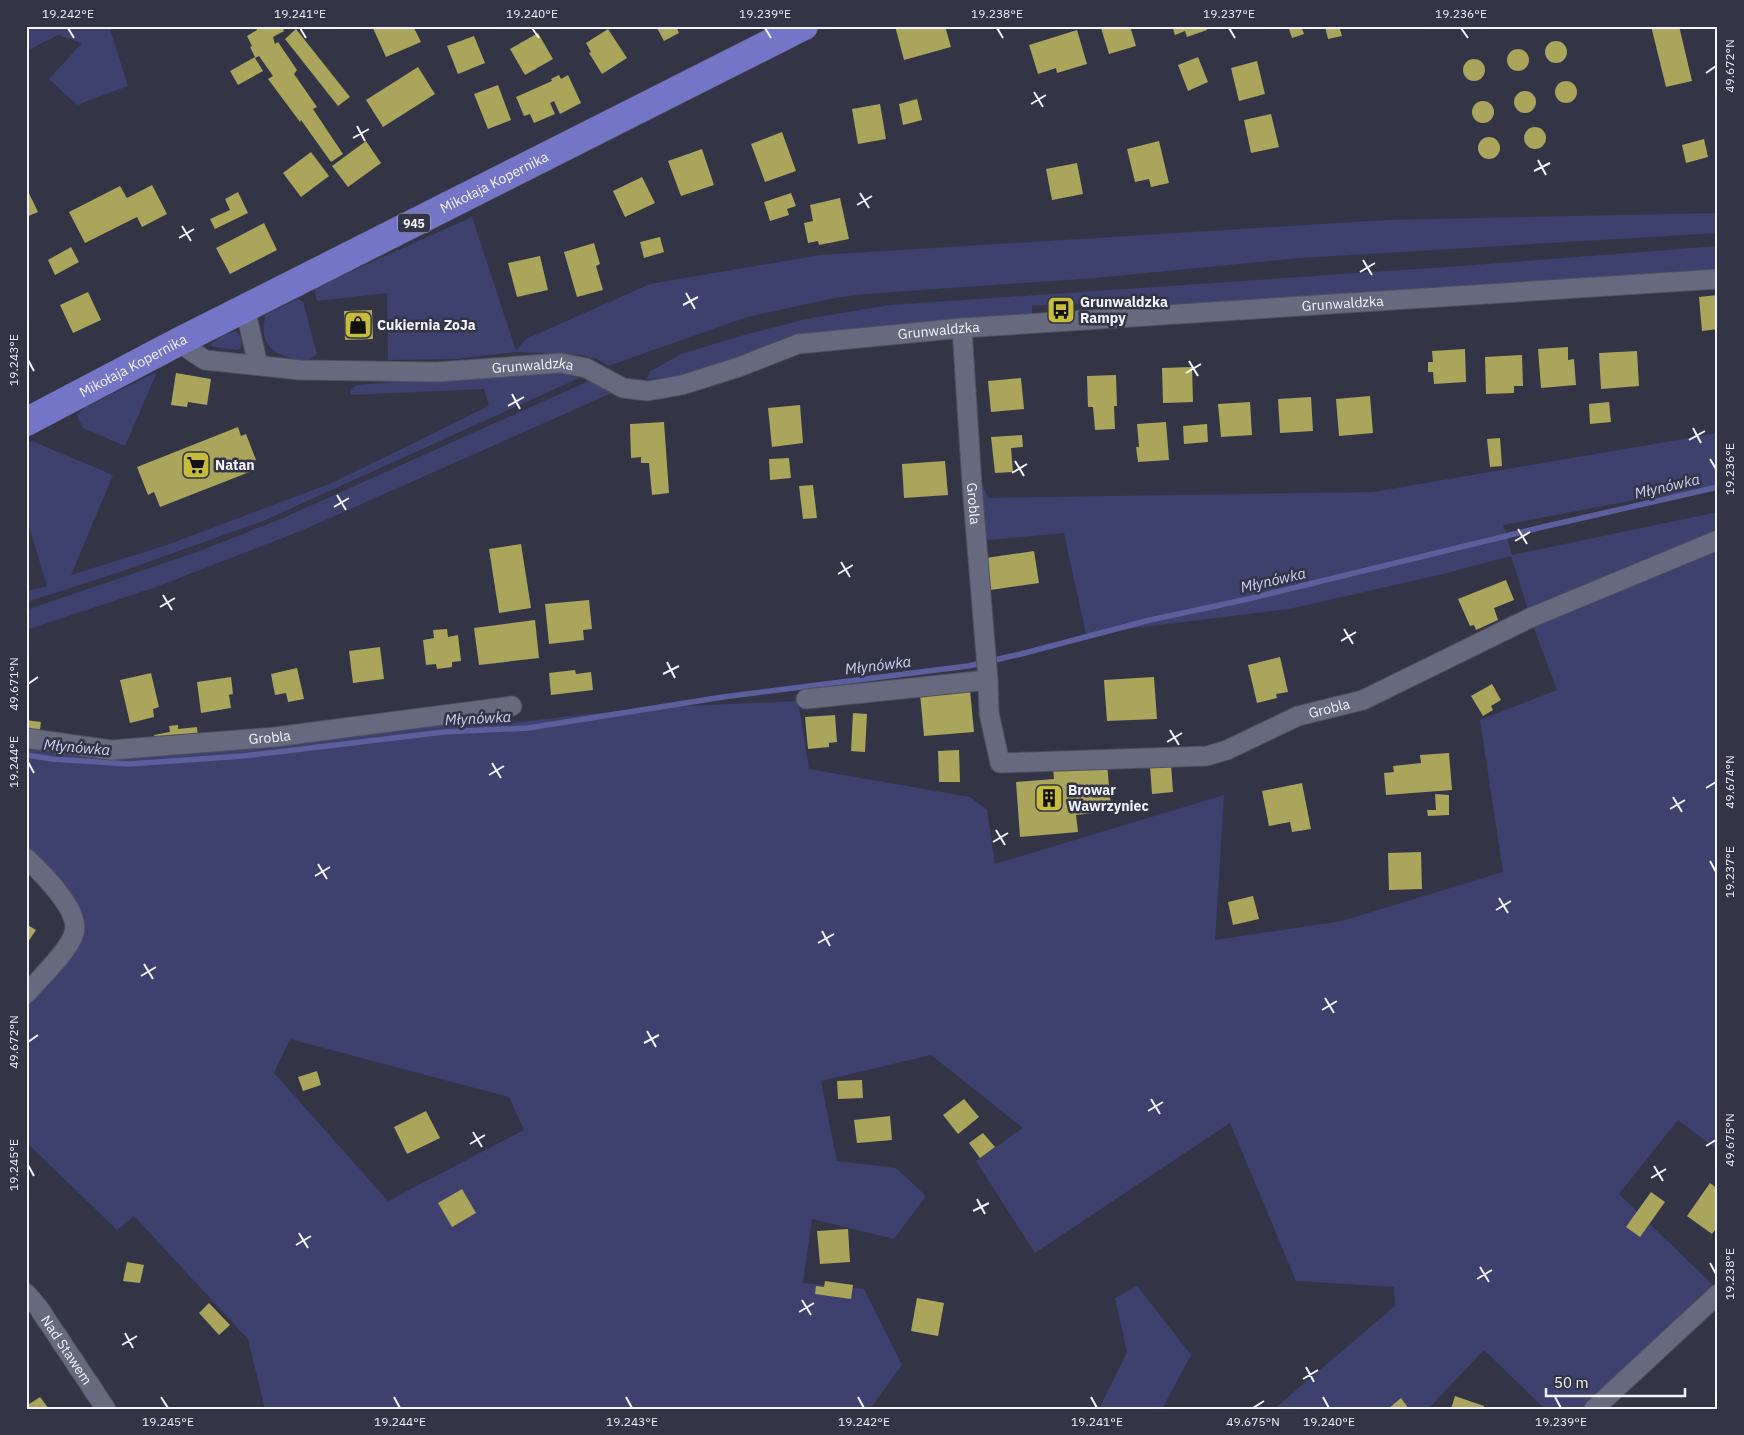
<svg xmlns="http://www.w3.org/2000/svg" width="1744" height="1435" viewBox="0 0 1744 1435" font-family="'IBM Plex Sans',sans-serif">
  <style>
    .green { fill: #3e406d; fill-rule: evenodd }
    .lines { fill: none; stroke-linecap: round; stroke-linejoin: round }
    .stream { stroke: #5c5f9c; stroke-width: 5.5 }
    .building { fill: #aba45b }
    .street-casing { stroke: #4f505f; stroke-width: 21 }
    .primary-casing { stroke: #4f505f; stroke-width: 29 }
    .street { stroke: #676a7e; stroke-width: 19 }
    .primary { stroke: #7475c6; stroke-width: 28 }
    .ticks { fill: none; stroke: #f3f4fe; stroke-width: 2 }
    .labels { text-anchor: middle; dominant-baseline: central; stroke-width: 5; stroke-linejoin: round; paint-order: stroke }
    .shield { fill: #333547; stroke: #b9bbc7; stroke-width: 1 }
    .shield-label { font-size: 12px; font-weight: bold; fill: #f3f4fe }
    .street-label { font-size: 14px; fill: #f3f4fe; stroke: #333547 }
    .poi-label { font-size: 14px; font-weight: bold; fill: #f3f4fe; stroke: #333547; text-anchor: start }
    .water-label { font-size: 15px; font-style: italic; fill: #ccd1f5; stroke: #333547 }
    .neatline { fill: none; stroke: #f3f4fe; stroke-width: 2 }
    .ticks-label { font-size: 12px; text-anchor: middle; fill: #f3f4fe }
  </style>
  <rect width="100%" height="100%" fill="#333547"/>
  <!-- green -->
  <g class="green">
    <path d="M26,26H109L128,86L77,105L49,79L82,43L58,35L26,51Z"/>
    <path d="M1718,213V233L1300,258L1095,278L865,294L835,298L747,317L608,366L597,359L583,355L516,352L456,359L388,360L387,293L317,301L314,288L472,217L516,351L526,339L650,284L820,255L1386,220Z"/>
    <path d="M1718,246V272L1109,312L1107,306L1083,308L1075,303L1032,306V317L893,324L806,335L793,337L701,370L674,377L647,379L649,372L681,354L744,335L806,319L890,305L1461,266Z"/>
    <path d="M298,299L303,302L317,354L306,361C277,357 256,347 266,314Z"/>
    <path d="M235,331C241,334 243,342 241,348L237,350L213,347L210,344L226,334Z"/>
    <path d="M550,370L579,378L263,521L117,573L26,602V591L47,586L26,516V444L32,441L113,475L71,575L167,545L334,482L489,406L484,389L350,395L351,389L357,385Z"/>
    <path d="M157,372L125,446L83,428L77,415L85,407Z"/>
    <path d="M602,375L623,388L303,530L156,587L26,630V610L197,552L283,518Z"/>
    <path d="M1718,433V489L1646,498L1503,525L1512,555L1718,512V532L1530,616L1511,556L1439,575L1289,609L1086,634L1064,533L977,541L970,456L988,498L1373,492Z"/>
    <path d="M1718,541V1150L1678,1120L1619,1194L1718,1290V1294L1584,1409H1545L1484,1350L1428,1409H1274L1395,1306L1394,1287L1296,1281L1230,1123L1035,1253L976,1161L1023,1128L931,1055L821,1081L837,1161L896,1168L926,1196L894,1239L812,1219L803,1283L864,1289L902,1365L870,1409H265L248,1339L134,1216L117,1230L26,1142V990L75,932L26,858V744L106,753L471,720L510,723L645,708L798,701L809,769L970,797L987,810L995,864L1224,795L1215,940L1342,921L1503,872L1480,720L1557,690L1530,618ZM290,1039L509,1097L524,1130L388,1201L274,1073Z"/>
    <path d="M1137,1286L1191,1355L1162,1409H1099L1127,1352L1115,1298Z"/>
  </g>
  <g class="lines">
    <!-- stream -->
    <path class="stream" d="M26,755L52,759L129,764L243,756L444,732L528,728L723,697L968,666L1021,654L1150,620L1248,599L1547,526L1718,487"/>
  </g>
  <!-- building -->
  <g class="building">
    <path d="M255,26H282L284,31L273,37L275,44L278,42L297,70L294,74L317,107L313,109L343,154L331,162L301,120L300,122L268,79L273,76L259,56L255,58L263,71L238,85L230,71L255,57L250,47L252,46L247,36L257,30Z"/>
    <path d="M372,26H413L421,42L386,57Z"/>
    <path d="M656,26H676L679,33L664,41Z"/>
    <path d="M895,26H945L951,47L904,60Z"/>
    <path d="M1106,26H1130L1136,46L1109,54L1101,28Z"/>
    <path d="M1172,26H1206L1207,30L1187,37L1185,31L1175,35Z"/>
    <path d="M1288,26H1301L1304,34L1292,38Z"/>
    <path d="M1325,26H1339L1342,36L1328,39Z"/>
    <path d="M1651,26H1679L1692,81L1666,87Z"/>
    <path d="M296,29L350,97L338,106L285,39Z"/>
    <path d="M608,29L627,58L602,74L589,53L591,52L586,43Z"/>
    <path d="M1077,30L1087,64L1057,73L1056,68L1038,74L1029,45Z"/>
    <path d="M538,33L553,59L525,75L510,49Z"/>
    <path d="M474,36L485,63L458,74L447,46Z"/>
    <circle cx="1556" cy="52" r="11"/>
    <circle cx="1518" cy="60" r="11"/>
    <path d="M1198,57L1208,82L1188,91L1178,65Z"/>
    <circle cx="1474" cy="70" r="11"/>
    <path d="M1257,61L1265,94L1239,101L1231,68Z"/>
    <path d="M418,67L435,94L383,127L366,100Z"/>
    <path d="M559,75L561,79L568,75L581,103L560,114L554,101L550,103L555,114L534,123L530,114L524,116L516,97L552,81L551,79Z"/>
    <circle cx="1566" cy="92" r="11"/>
    <path d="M498,85L511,120L488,129L474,94Z"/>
    <circle cx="1525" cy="102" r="11"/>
    <path d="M917,99L922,120L903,125L899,104Z"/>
    <circle cx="1483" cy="112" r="11"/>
    <path d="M880,104L886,139L858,144L852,109Z"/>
    <path d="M1271,114L1279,147L1251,153L1244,120Z"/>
    <circle cx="1535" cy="138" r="11"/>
    <path d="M782,132L796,171L765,182L751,144Z"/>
    <circle cx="1489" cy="148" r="11"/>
    <path d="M1704,139L1708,157L1686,163L1682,145Z"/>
    <path d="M366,141L381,163L348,187L332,166Z"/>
    <path d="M1159,141L1169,183L1151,187L1149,179L1135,182L1127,149Z"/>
    <path d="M702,149L714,185L681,196L668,161Z"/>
    <path d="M311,152L329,176L301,197L283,173Z"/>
    <path d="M1077,163L1083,194L1052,200L1046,169Z"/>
    <path d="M642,177L655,203L625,217L613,191Z"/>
    <path d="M152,185L167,214L142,227L137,217L85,243L69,212L120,186L127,198Z"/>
    <path d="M26,187L38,212L26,217Z"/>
    <path d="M238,192L248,213L215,229L210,219L230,210L225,199Z"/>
    <path d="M791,193L796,206L787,209L789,215L770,221L764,202Z"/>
    <path d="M840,198L849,239L819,245L818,241L808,243L804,223L813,221L810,205Z"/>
    <path d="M264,223L277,250L230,274L216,248Z"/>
    <path d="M660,237L664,252L644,258L640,242Z"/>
    <path d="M594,243L600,264L596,266L603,290L577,297L564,252Z"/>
    <path d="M71,247L79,262L55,275L48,260Z"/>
    <path d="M540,256L548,290L517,297L508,263Z"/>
    <path d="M88,292L101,320L73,333L60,305Z"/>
    <path d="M1718,295V329L1702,331L1699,297Z"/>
    <path d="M372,310L373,339L345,340L344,311Z"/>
    <path d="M1568,347V360L1574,359L1576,385L1541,388L1538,349Z"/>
    <path d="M1465,349L1466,382L1434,384L1433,372H1428V362H1433L1432,351Z"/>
    <path d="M1637,351L1639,386L1601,389L1599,353Z"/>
    <path d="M1522,355L1523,386H1514V393L1486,394L1485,357Z"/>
    <path d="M1192,367L1193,402L1163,403L1162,368Z"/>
    <path d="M176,373L211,379L207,405L188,402L187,407L171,405Z"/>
    <path d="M1116,375L1117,406H1114L1115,429L1095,430L1093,407H1088L1087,376Z"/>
    <path d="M1021,378L1024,409L991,412L988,381Z"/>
    <path d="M1370,396L1373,433L1339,436L1336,399Z"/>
    <path d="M1311,397L1313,431L1280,433L1278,399Z"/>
    <path d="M1250,402L1252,435L1221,437L1218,404Z"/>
    <path d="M1609,402L1611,422L1590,424L1589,404Z"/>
    <path d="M800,405L803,443L772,447L768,408Z"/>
    <path d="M664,422L669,493L652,495L649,463H641V457L631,458L630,424Z"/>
    <path d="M1166,422L1169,460L1138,462L1136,447H1139L1137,424Z"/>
    <path d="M1207,424L1208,442L1184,444L1183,426Z"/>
    <path d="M238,427L241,436L246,434L256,460L249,462L252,471L160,507L154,492L148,495L137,467Z"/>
    <path d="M1022,435L1023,447L1011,448L1013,472L995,473L991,437Z"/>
    <path d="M1500,438L1502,466L1490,467L1487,439Z"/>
    <path d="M789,458L791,478L770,480L769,459Z"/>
    <path d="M945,461L948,495L904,498L902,464Z"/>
    <path d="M813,485L817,518L803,519L799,486Z"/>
    <path d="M521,544L531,608L499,613L489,549Z"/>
    <path d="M1034,551L1039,583L990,590L986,558Z"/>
    <path d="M1506,580L1514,600L1494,608L1498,620L1476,630L1474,625L1470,626L1458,599Z"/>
    <path d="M589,600L592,629L583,630L584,640L549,644L545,604Z"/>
    <path d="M535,620L539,658L479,665L474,628Z"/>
    <path d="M447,629L448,637L458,635L461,661L452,662V667L437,669L436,664L426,665L423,640L434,638L433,630Z"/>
    <path d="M380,647L384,679L353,683L349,651Z"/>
    <path d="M1280,657L1288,692L1276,694L1277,698L1257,703L1248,665Z"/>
    <path d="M297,668L304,699L288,702L286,693L275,695L271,674Z"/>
    <path d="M575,670L576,674L591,672L593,690L551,695L549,673Z"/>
    <path d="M151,673L159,707L153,709L154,717L130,723L120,680Z"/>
    <path d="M231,677L233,694L229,695L231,708L201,713L197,682Z"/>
    <path d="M1154,677L1157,719L1107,721L1104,680Z"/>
    <path d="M1492,684L1501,700L1491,706L1493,710L1483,716L1471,696Z"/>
    <path d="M970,690L974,732L924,736L920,694Z"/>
    <path d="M853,713L867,714L865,752L851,751Z"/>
    <path d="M835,715L837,742L829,743V747L808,749L805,717Z"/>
    <path d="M26,720L41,722L39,736L26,734Z"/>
    <path d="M178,725V729L197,727L198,737L156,742L154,735L170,732L169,726Z"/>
    <path d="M959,750L960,782H939L938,751Z"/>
    <path d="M1449,753L1452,790L1386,795L1384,773L1394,772L1393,766L1421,763L1420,755Z"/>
    <path d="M1107,764L1111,807L1094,808V813L1076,815L1078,832L1020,837L1016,782L1054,779L1053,768Z"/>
    <path d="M1171,764L1173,792L1152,794L1150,766Z"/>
    <path d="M1302,783L1311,829L1292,832L1290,822L1269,826L1262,791Z"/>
    <path d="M1435,794L1449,795V815L1428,816L1427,810H1436Z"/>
    <path d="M1421,852L1422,889L1389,890L1388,853Z"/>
    <path d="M1253,896L1259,919L1233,925L1228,902Z"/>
    <path d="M26,924L36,930L26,945Z"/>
    <path d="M317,1071L321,1085L303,1091L298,1077Z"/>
    <path d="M862,1080L863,1098L838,1099L837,1081Z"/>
    <path d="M964,1099L979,1117L958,1134L943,1115Z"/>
    <path d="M426,1111L440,1138L407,1154L394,1127Z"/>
    <path d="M890,1116L892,1140L857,1143L854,1120Z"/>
    <path d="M983,1133L995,1147L980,1158L969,1143Z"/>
    <path d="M1710,1183L1718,1189V1211L1715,1215L1718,1217V1226L1712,1234L1687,1216Z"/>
    <path d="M462,1189L476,1213L452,1227L438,1203Z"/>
    <path d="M1651,1192L1665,1202L1640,1237L1626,1227Z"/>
    <path d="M848,1229L850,1262L820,1264L817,1231Z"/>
    <path d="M127,1262L144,1265L140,1283L123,1281Z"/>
    <path d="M825,1281L853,1285L851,1299L815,1294L816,1286L824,1287Z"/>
    <path d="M917,1298L944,1303L938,1336L911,1331Z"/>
    <path d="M209,1303L230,1325L219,1335L199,1313Z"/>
    <path d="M1455,1396L1484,1406L1483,1409H1451Z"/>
    <path d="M40,1397L49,1409H26V1406Z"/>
    <path d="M1401,1398L1409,1409H1388Z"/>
  </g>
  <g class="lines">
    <defs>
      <g id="street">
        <path d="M245,308L258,365"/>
        <path id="s1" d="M962,328L972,485L988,680L989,713L1000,763L1207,756L1227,750L1298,716L1363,700L1530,618L1718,540"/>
        <path id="s2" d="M178,342L205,360L300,370L437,372L561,363L586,368L623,388L648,391L682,385L739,367L798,344L962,328L1718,279"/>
        <path d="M806,699L988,680"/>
        <path id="s3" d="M26,738L111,750L275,737L512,706"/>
        <path d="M26,858C41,872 81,911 74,933C69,951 39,979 26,994"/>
        <path id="s4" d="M26,1293L38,1307L106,1409"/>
        <path d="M1594,1409L1718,1294"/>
      </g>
      <g id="primary">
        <path id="s5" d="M26,422L178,342L804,26"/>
      </g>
    </defs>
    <!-- street casing -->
    <use href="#street" class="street-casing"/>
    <!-- primary casing -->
    <use href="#primary" class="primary-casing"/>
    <!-- street -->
    <use href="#street" class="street"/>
    <!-- primary -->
    <use href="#primary" class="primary"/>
  </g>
  <!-- ticks -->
  <path class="ticks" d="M68,28L74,38M300,28L306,38M532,28L539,38M765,28L771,38M997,28L1003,38M1229,28L1235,38M1461,28L1468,38M1706,73L1716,66M1034,92L1043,107M1031,104L1046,95M357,126L365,141M353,138L369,129M1538,160L1546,175M1534,171L1550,163M860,193L869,208M857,205L872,196M182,226L191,241M179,238L194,229M1363,260L1372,275M1360,272L1375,263M686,293L695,309M683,305L698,297M28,360L34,371M1189,361L1198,376M1186,373L1201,364M512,394L520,409M508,406L524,397M1693,428L1701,443M1689,440L1705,431M1710,459L1716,469M1015,461L1024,476M1012,473L1027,464M337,495L346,510M334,507L349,498M1518,529L1527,544M1515,541L1530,532M841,562L850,577M838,574L853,565M163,595L172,610M160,607L175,598M1344,629L1353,644M1341,641L1356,632M667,662L675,678M663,674L679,666M28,684L38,677M1170,730L1179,745M1167,742L1182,733M28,762L34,773M492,763L501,778M489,775L504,766M1706,788L1716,782M1673,797L1682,812M1670,809L1685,800M996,830L1005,845M993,842L1008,833M1710,861L1716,872M318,864L327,879M315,876L330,867M1499,898L1508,913M1496,910L1511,901M822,931L830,946M818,943L834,934M144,964L153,979M141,976L156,967M1325,998L1334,1013M1322,1010L1337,1001M647,1031L656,1047M28,1042L38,1035M644,1043L659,1035M1151,1099L1160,1114M1148,1111L1163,1102M473,1132L482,1147M470,1144L485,1135M1706,1146L1716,1140M28,1165L34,1176M1654,1166L1663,1181M1651,1178L1666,1169M977,1199L985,1214M973,1211L989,1203M299,1233L308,1248M296,1245L311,1236M1710,1263L1716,1274M1480,1267L1489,1282M1477,1279L1492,1270M802,1300L811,1315M799,1312L814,1303M125,1333L133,1348M122,1345L137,1336M1306,1367L1314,1382M1303,1379L1318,1370M161,1397L168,1408M394,1397L400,1408M626,1397L632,1408M858,1397L864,1408M1091,1397L1097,1408M1323,1397L1329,1408M1555,1397L1561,1408M1253,1408L1264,1401"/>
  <!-- icons -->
  <defs>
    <symbol id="bus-square" viewBox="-11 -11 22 22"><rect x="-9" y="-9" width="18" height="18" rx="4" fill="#c7bb3b" stroke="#333547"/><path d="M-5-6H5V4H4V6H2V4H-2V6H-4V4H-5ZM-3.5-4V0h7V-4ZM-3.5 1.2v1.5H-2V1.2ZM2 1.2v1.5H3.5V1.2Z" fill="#111"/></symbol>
    <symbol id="shop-square" viewBox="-11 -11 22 22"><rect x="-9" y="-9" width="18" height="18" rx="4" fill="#c7bb3b" stroke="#333547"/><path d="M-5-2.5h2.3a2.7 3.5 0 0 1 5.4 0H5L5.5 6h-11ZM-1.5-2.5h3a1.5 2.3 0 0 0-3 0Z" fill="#111"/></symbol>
    <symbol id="supermarket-square" viewBox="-11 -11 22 22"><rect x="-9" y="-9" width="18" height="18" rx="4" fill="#c7bb3b" stroke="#333547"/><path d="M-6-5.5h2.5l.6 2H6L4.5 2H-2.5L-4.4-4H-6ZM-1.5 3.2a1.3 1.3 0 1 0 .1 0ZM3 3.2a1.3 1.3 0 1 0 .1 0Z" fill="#111"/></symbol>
    <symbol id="building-square" viewBox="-11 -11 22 22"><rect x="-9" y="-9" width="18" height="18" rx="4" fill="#c7bb3b" stroke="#333547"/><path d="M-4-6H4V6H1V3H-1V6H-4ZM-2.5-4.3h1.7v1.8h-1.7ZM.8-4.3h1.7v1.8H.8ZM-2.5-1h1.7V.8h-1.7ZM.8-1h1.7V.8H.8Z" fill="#111"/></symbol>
  </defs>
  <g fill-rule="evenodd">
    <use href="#bus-square" x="1045" y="294" width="32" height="32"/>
    <use href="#shop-square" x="342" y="309" width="32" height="32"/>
    <use href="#supermarket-square" x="180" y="449" width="32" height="32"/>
    <use href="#building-square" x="1033" y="782" width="32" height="32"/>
  </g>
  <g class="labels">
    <!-- shield labels -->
    <rect class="shield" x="398" y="213.5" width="32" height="19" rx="4"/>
    <g class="shield-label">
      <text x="414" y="223">945</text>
    </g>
    <!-- street labels -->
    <g class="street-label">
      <text stroke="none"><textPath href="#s5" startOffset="526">Mikołaja Kopernika</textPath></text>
      <text stroke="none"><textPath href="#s2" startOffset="1186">Grunwaldzka</textPath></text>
      <text stroke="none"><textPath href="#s2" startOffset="781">Grunwaldzka</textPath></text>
      <text stroke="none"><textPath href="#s5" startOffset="121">Mikołaja Kopernika</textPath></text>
      <text stroke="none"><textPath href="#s2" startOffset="361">Grunwaldzka</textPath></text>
      <text stroke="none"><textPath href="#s1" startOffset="176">Grobla</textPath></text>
      <text stroke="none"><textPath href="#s1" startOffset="776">Grobla</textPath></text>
      <text stroke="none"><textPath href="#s3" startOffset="245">Grobla</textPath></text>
      <text stroke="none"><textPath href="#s4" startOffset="70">Nad Stawem</textPath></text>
    </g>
    <!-- poi labels -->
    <g class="poi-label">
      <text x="1080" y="302">Grunwaldzka<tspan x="1080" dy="16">Rampy</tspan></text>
      <text x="377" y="325">Cukiernia ZoJa</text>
      <text x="215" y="465">Natan</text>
      <text x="1068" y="790">Browar<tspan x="1068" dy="16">Wawrzyniec</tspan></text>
    </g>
    <!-- water labels -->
    <g class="water-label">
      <text transform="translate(1667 486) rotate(-13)">Młynówka</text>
      <text transform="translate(1273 580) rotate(-13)">Młynówka</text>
      <text transform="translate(878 665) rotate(-7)">Młynówka</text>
      <text transform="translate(478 718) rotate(-3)">Młynówka</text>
      <text transform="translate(77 747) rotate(5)">Młynówka</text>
    </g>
  </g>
  <!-- border -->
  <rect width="1744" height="1435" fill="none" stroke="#333547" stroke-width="55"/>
  <!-- scale -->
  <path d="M1546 1388v8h139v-8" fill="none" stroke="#f3f4fe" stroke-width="2.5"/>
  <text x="1554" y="1388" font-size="15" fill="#f3f4fe" stroke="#333547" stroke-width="4" paint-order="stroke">50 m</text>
  <rect x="28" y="28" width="1688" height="1380" class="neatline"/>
  <g class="ticks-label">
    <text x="68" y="18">19.242°E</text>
    <text x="300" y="18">19.241°E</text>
    <text x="532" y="18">19.240°E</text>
    <text x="765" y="18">19.239°E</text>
    <text x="997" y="18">19.238°E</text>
    <text x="1229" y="18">19.237°E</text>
    <text x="1461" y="18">19.236°E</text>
    <text transform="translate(1730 66) rotate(-90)" y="4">49.672°N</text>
    <text transform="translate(14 360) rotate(-90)" y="4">19.243°E</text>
    <text transform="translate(1730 469) rotate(-90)" y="4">19.236°E</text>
    <text transform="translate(14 684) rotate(-90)" y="4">49.671°N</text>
    <text transform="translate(14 762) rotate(-90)" y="4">19.244°E</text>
    <text transform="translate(1730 782) rotate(-90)" y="4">49.674°N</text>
    <text transform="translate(1730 872) rotate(-90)" y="4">19.237°E</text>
    <text transform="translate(14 1042) rotate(-90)" y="4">49.672°N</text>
    <text transform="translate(1730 1140) rotate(-90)" y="4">49.675°N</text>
    <text transform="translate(14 1165) rotate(-90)" y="4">19.245°E</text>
    <text transform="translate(1730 1274) rotate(-90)" y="4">19.238°E</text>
    <text x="168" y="1426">19.245°E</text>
    <text x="400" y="1426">19.244°E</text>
    <text x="632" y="1426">19.243°E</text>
    <text x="864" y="1426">19.242°E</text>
    <text x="1097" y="1426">19.241°E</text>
    <text x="1253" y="1426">49.675°N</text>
    <text x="1329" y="1426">19.240°E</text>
    <text x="1561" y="1426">19.239°E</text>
  </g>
</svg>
